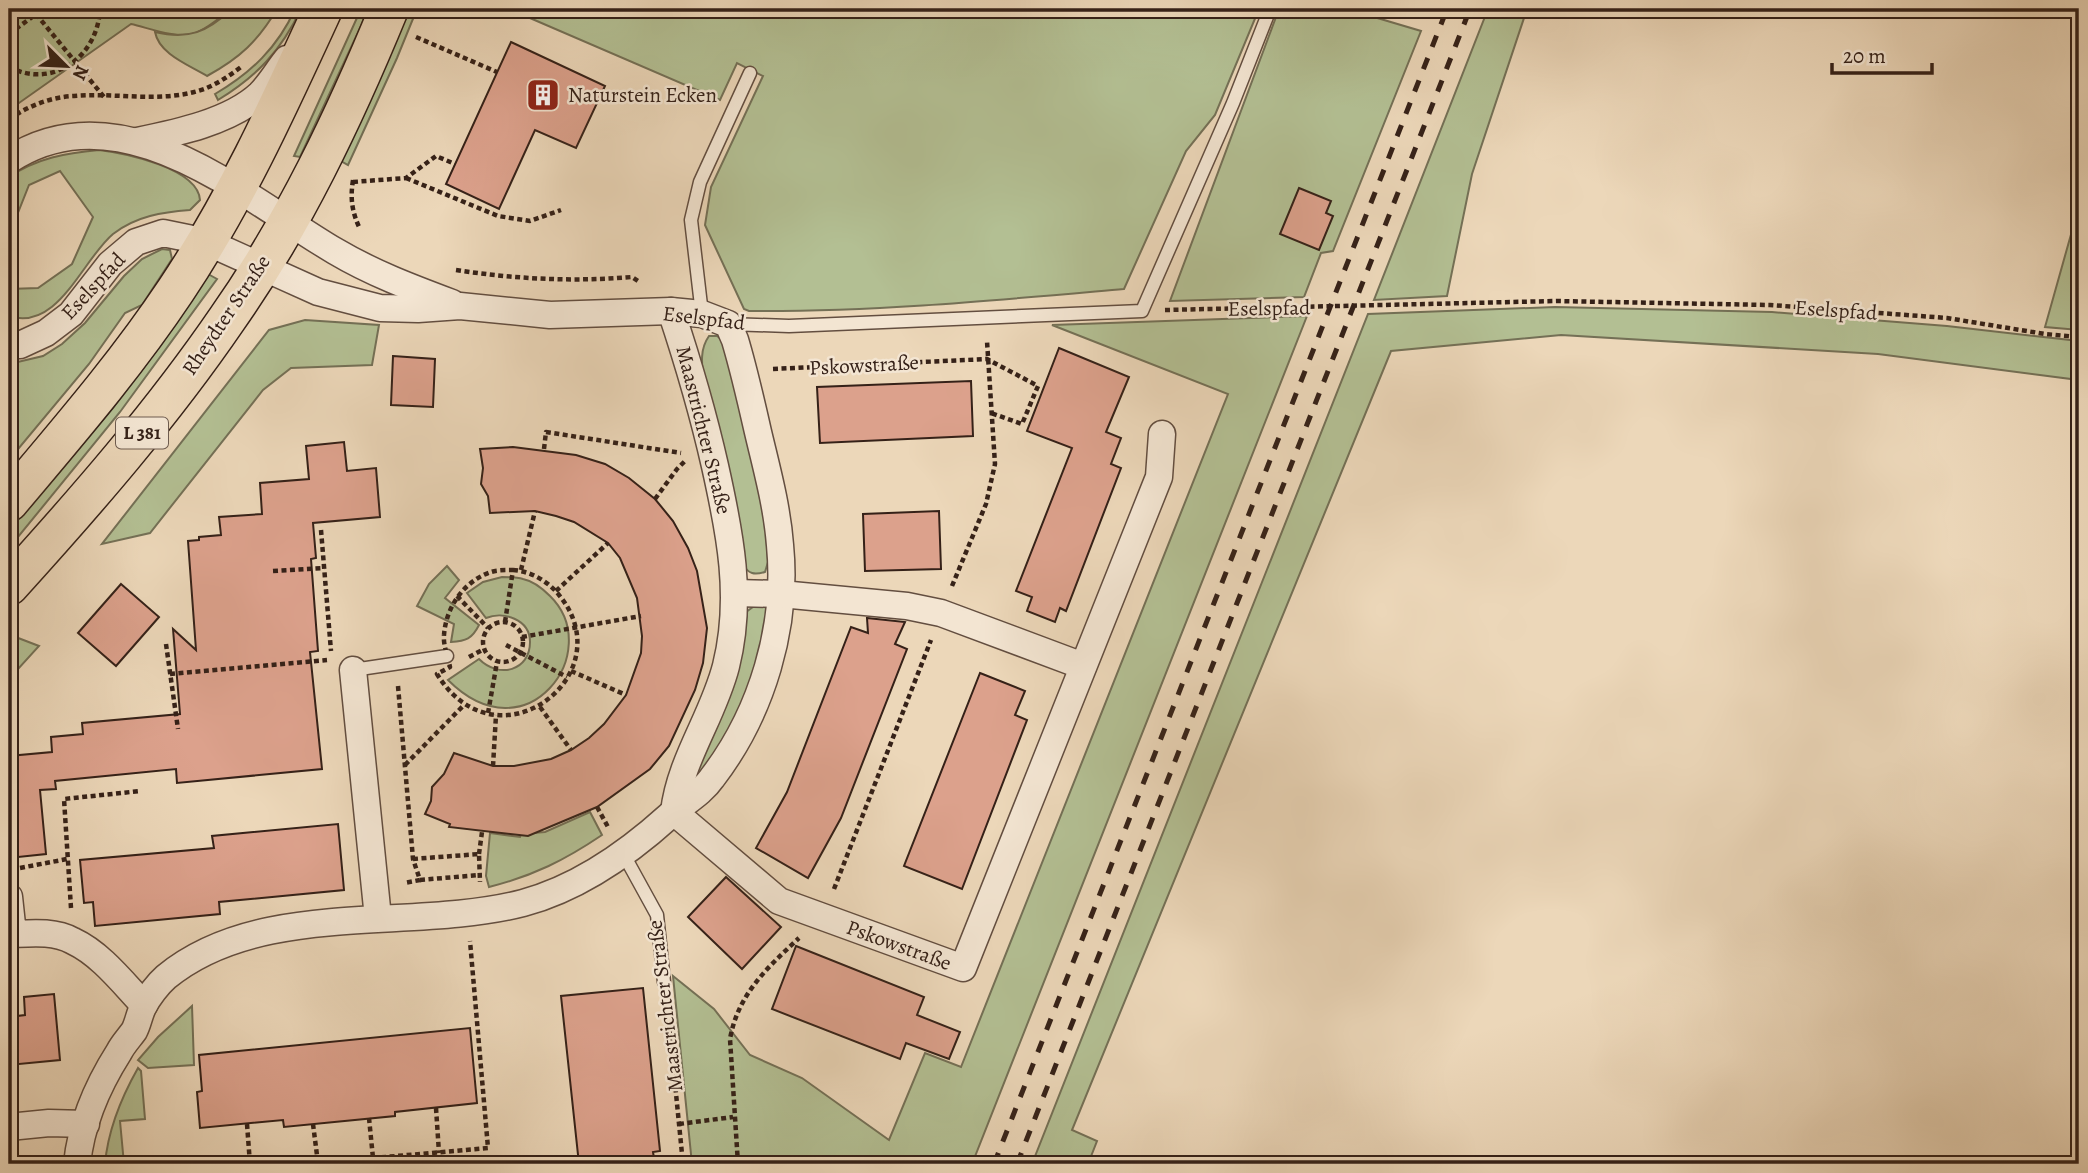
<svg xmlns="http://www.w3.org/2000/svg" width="2088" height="1173" viewBox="0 0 2088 1173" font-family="Alegreya,serif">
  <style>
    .green { fill: #b3bf93; stroke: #747056; stroke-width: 2 }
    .building { fill: #dca18c; stroke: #352118; stroke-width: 2 }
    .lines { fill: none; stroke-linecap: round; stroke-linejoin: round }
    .service-casing { stroke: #634e40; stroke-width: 15 }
    .minor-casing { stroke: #634e40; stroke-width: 29 }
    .primary-casing { stroke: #352118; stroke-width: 41 }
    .path { stroke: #352118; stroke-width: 4.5; stroke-dasharray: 5 3.5; stroke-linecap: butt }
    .service { stroke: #f3e5d2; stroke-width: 12 }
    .minor { stroke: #f3e5d2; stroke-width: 26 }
    .primary { stroke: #ecd7b9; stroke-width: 38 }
    .rail { stroke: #352118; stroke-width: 5; stroke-dasharray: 12 12; stroke-linecap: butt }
    .labels { text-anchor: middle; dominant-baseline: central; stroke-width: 5; stroke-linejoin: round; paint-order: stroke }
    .shield { fill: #f3e5d2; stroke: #6e5c50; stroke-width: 2 }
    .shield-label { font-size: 19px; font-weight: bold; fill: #352118 }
    .poi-label { font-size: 21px; fill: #352118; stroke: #f3e5d2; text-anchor: start }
    .street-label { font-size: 21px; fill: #352118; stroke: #f3e5d2 }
  </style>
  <rect width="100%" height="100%" fill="#ecd7b9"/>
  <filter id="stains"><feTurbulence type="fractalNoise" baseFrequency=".00286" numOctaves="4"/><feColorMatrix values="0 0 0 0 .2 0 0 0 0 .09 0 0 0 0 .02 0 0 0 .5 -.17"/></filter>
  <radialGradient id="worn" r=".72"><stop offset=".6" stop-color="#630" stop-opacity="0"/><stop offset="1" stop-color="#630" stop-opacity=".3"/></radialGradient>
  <!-- green -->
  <g class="green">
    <path d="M9,9H230C220,18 206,30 192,34C174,38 149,28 131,24L19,103L11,93L9,94Z"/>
    <path d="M232,9H277C258,41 240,58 207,76C189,65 159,54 155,32C189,40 207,32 232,9Z"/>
    <path d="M295,9H301C281,51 257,76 218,100L215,94C251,73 278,47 295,9Z"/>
    <path d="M361,9H368L361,26L300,157L294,156Z"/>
    <path d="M409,9H417L397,58L348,165L341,161Z"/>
    <path d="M509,9H1259L1215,115L1186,151L1124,289C999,300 875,312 749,311L744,309L705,225L711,187L763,76L737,63L720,100Z"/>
    <path d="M1279,9H1347L1421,31L1333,251L1321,253L1304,297L1170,301Z"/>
    <path d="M1488,9H1527L1472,174L1447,296L1374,300Z"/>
    <path d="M99,150C124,153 198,168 200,200L190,210C163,212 136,216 113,234C82,260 58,332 9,316V289L38,288L72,264L93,217L60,171L29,185L10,233L18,265L9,283V177C37,158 66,153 99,150Z"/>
    <path d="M2079,206V330L2045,327Z"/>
    <path d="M162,249L170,250L172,259L142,305L125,313L89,364L9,460V364L43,356L62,344L85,323L124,276L142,259Z"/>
    <path d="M208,274L217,279L120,412L9,548V530L113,408Z"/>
    <path d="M1555,307L1772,312L1947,326L2079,341V380L1878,354L1561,335L1391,351L1072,1130L1097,1141L1088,1164H1032L1368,314Z"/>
    <path d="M1307,316L972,1164H692L673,976L714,1009L750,1055L802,1078L889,1140L925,1053L961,1067L1228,394L1052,325Z"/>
    <path d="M305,320L379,325L372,365L291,368L263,390L150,533L102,544L269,330Z"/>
    <path d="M709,336H717L725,342L764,502L768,562L765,572C754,575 749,574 743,565L704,383C702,366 699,350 709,336Z"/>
    <path d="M447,566L459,580L445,598L479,625C472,639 466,641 451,642L454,624L417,606L429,584Z"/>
    <path d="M502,577C509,577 517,577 523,579C533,581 543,589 550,596C606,651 527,759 448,680L479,659C499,679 530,671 530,642C530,619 503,611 486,618L467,593L483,582Z"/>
    <path d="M764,603L771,608L765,649L728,740L691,783L742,615L757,604Z"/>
    <path d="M13,636L39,646L9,679V640Z"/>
    <path d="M590,812L602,835C565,860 533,876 489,887L486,876L490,833L520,837L521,834L545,832Z"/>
    <path d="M192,1006L194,1065L148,1068L138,1060L158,1037Z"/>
    <path d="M138,1068L141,1071L145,1119L120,1121L124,1164H105C108,1129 121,1098 138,1068Z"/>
  </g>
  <!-- building -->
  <g class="building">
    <path d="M511,42L605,86L576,148L535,130L499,209L446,184Z"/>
    <path d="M1299,188L1331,201L1326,213L1333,216L1319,250L1280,234Z"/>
    <path d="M1059,348L1129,377L1106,432L1121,438L1111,464L1121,468L1066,611L1060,608L1055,622L1027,611L1032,597L1016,591L1072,448L1027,431Z"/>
    <path d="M393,356L435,359L433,407L391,405Z"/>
    <path d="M971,381L973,436L820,443L817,387Z"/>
    <path d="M344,442L347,471L376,468L380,517L313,523L316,558L311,559L318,651L310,652L322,769L177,783L176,769L55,781L56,789L40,790L46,854L9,858V756L52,752L51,737L83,734L82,723L180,714L173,629L196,650L188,541L199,540V537L221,535L219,517L262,514L260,483L309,479L306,446Z"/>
    <path d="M513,447L576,455L605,464L629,478L655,499L673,521L688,548L697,571L707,628L703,663L695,690L669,746L650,769L597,807L528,836L449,827L450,824L425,814L431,801L432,787L444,774L454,753L493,766H514L551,759L571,750L589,738L604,724L626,695L641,653L642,636L637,598L620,558L608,543L574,522L556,516L535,511L490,513L488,496L481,484L483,468L480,449Z"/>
    <path d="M939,511L941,569L865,571L863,514Z"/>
    <path d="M121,584L159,617L116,666L78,633Z"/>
    <path d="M867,618L905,622L895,644L907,649L841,818L808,878L756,848L787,792L851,627L868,633Z"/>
    <path d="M980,673L1025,691L1015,715L1027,720L962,889L904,866Z"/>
    <path d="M338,824L344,890L219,902L220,914L95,926L93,902L84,903L80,860L214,848L212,836Z"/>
    <path d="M726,877L781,927L742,969L688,917Z"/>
    <path d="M796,946L924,997L917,1015L960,1032L949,1059L906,1043L900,1059L772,1009Z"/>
    <path d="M643,988L660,1151L653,1152L655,1164H579L561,996Z"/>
    <path d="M54,994L60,1060L9,1065V1017L25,1015L24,997Z"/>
    <path d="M470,1028L477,1103L395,1112V1116L284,1127L283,1120L200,1128L197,1092L202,1091L199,1055Z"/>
  </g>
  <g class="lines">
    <defs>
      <g id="service">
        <path d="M702,314L691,220L700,182L750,73"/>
        <path d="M728,324L789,326L1142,311L1233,103L1270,9"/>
        <path d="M353,670L447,656"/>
        <path d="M624,855L657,915L664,982"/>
      </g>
      <g id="minor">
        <path d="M137,141C176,133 230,122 260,94C270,84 278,70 287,59"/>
        <path d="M9,160C121,87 242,196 335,251C372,273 412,288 452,303"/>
        <path d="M671,311C688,362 703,413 715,466C730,533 743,598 726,666C713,717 680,760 674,812"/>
        <path d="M9,344L20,345L46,333L71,314L110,264L136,242L163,233L207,242L318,292L380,308L418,309L460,306L550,315L671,311L702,314L728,324L735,340C744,370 751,401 758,432C767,470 777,506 780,545C788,626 762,713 712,778C701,794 683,803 669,816C627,854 579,888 523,903C411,932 261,899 166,977C158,984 148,997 143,1007C139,1015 138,1024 134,1031C129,1038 123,1044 119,1052C98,1085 81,1125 77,1164"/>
        <path d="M735,593L781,594L907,606L941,613L1083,666"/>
        <path d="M353,670L378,918"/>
        <path d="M674,812L779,901L963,968L1159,477L1162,434"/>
        <path d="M9,897L13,934C33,933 55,931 73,941C101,954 123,983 144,1005"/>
        <path d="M9,1127L49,1123L86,1124"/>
      </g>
      <g id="primary">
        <path d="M9,502C67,433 126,365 176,290C235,202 279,105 323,9"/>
        <path d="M9,586C86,501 162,414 227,319C294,224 345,116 389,9"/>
      </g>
    </defs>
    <!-- service casing -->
    <use href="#service" class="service-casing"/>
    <!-- minor casing -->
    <use href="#minor" class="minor-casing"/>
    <!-- primary casing -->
    <use href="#primary" class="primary-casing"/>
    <!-- path -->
    <g class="path">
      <path d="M36,14L104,97"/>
      <path d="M9,34L43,9"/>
      <path d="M416,37L497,72"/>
      <path d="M9,67C53,90 98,56 100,9"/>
      <path d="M9,119C29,106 50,97 74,96C117,92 161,104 204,89C217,84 229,76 241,67"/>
      <path d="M406,178L498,216L530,221L561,210"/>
      <path d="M353,180C350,199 352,212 360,229"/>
      <path d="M353,182L406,178L436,156L455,164"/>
      <path d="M456,270C515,279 573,282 632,277L638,281"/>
      <path d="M1165,310L1556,301L1770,305L1947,318L2045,334L2079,337"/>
      <path d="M773,369L987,359L1038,386L1022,424L991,413"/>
      <path d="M544,449L546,432L681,453"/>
      <path d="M655,499L677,469L685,461"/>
      <path d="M321,530L331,651"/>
      <path d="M513,570C530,571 548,581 559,595C625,675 497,772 437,674L450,667C448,657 443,645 444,635C446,607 464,581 491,572C497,570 506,570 513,570Z"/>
      <path d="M521,570L535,511"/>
      <path d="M273,571L324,568"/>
      <path d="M952,586L986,504L995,464L987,341"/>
      <path d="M556,591L608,543"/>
      <path d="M457,596L488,628"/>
      <path d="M505,622L513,570"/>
      <circle cx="503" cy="642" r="20"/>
      <path d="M522,637L641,616"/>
      <path d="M166,644L178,729"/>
      <path d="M506,645L567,677"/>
      <path d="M469,657L484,649"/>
      <path d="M571,671L626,695"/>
      <path d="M170,674L327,660"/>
      <path d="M398,686L413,859L420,880L404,883"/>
      <path d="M540,707L571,750"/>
      <path d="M488,713L497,662"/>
      <path d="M405,765L464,705"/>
      <path d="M493,766L496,715"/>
      <path d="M597,807L608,827"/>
      <path d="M479,854L482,832"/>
      <path d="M413,859L479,854L480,882"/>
      <path d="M20,868L67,859"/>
      <path d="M420,880L479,875"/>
      <path d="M834,889L931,640"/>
      <path d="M71,908L64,799L140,791"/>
      <path d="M667,1003L683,1164"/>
      <path d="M436,1108L439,1153"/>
      <path d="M369,1118L373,1158"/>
      <path d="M247,1124L250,1164"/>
      <path d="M313,1124L318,1163"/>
      <path d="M679,1124L733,1117"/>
      <path d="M305,1164L488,1148L470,941"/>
      <path d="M738,1164L730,1039C738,994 767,968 799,938"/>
    </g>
    <!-- service -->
    <use href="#service" class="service"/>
    <!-- minor -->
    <use href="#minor" class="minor"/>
    <!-- primary -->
    <use href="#primary" class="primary"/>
    <!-- rail -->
    <g class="rail">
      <path d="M994,1164L1447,9"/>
      <path d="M1017,1164L1470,9"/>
    </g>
  </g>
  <!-- icons -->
  <defs>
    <symbol id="building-square" viewBox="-11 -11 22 22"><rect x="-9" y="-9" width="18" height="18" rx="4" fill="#8f2418" stroke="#f3e5d2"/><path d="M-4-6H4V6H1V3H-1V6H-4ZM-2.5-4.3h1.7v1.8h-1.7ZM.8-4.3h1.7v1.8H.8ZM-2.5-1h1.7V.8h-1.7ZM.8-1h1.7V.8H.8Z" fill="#fff"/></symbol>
  </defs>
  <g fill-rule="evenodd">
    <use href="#building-square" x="524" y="76" width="38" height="38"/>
  </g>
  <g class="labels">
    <!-- shield labels -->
    <rect class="shield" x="116" y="417.5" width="52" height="31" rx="5"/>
    <g class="shield-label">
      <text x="142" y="433">L 381</text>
    </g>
    <!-- poi labels -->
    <g class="poi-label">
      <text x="568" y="95">Naturstein Ecken</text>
    </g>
    <!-- street labels -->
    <g class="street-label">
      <text transform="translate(93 286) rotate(-47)">Eselspfad</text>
      <text transform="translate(1269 308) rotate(-1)">Eselspfad</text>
      <text transform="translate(1836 310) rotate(4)">Eselspfad</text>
      <text transform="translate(226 315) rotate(-56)">Rheydter Straße</text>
      <text transform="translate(704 318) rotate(7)">Eselspfad</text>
      <text transform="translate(864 365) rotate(-3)">Pskowstraße</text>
      <text transform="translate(704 430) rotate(76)">Maastrichter Straße</text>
      <text transform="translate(899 945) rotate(20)">Pskowstraße</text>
      <text transform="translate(665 1006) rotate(-97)">Maastrichter Straße</text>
    </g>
  </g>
  <!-- margin -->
  <rect width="2088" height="1173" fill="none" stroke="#ecd7b9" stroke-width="35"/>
  <rect x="10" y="10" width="2067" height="1152" fill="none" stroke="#352118" stroke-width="3.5"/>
  <rect x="18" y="18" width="2053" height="1138" fill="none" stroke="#352118" stroke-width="2"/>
  <!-- north arrow -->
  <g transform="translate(66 66) rotate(114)" stroke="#f3e5d2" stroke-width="5" paint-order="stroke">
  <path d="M0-5L12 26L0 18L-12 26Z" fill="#352118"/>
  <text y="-10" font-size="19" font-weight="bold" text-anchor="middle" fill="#352118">N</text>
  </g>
  <!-- scale -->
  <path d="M1832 63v10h100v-10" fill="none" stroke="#352118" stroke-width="3.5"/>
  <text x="1843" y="63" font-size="21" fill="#352118" stroke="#f3e5d2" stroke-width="5" paint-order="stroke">20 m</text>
  <rect width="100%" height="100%" filter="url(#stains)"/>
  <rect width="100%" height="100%" fill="url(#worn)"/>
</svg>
